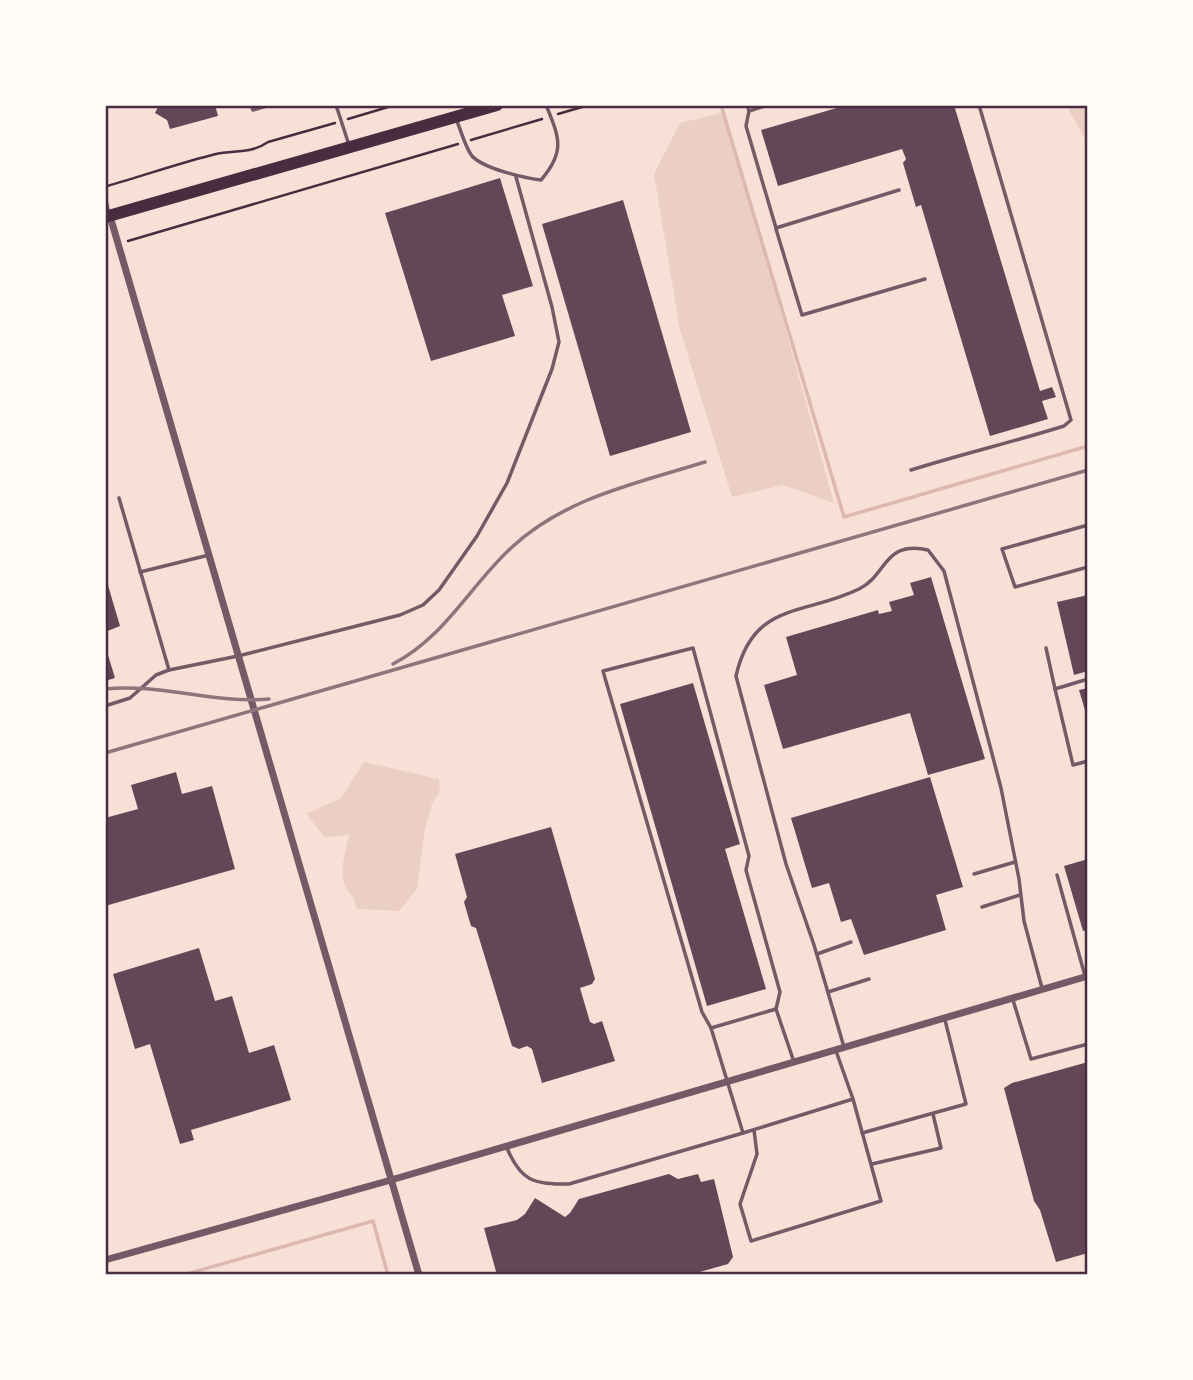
<svg xmlns="http://www.w3.org/2000/svg" width="1193" height="1380" viewBox="0 0 1193 1380" font-family="'DM Sans',sans-serif">
  <style>
    .green { fill: #ebcfc5 }
    .lines { fill: none; stroke-linecap: round; stroke-linejoin: round }
    .stream { stroke: #dcb8b0; stroke-width: 3.5 }
    .building { fill: #644757 }
    .path { stroke: #4a2c40; stroke-width: 2.5 }
    .service { stroke: #755966; stroke-width: 3.5 }
    .minor { stroke: #755966; stroke-width: 7 }
    .primary { stroke: #4a2c40; stroke-width: 12 }
    .rail { stroke: #8f747c; stroke-width: 3.5 }
    .neatline { fill: none; stroke: #4a2c40; stroke-width: 2.5 }
  </style>
  <rect width="100%" height="100%" fill="#f7e1d7"/>
  <!-- green -->
  <g class="green">
    <path d="M1066,105H1088V144Z"/>
    <path d="M725,112L834,503L783,485L732,497L680,330L654,174L680,123Z"/>
    <path d="M364,762L439,779L440,791L432,804L425,828L417,889L399,911L357,909C355,896 349,895 345,885C339,869 346,850 349,835L325,837L306,814L341,798Z"/>
  </g>
  <g class="lines">
    <!-- stream -->
    <g class="stream">
      <path d="M721,105L844,517L1088,446"/>
      <path d="M620,106L623,105"/>
      <path d="M183,1275L373,1221L388,1275"/>
    </g>
  </g>
  <!-- building -->
  <g class="building">
    <path d="M159,105H215L218,116L170,129L167,120L155,113Z"/>
    <path d="M847,105H954L1040,391L1052,387L1056,397L1042,401L1048,419L990,436L921,205L916,207L903,163L906,159L902,149L778,186L761,130Z"/>
    <path d="M500,178L533,286L502,295L515,336L431,361L385,213Z"/>
    <path d="M623,200L691,432L610,456L542,224Z"/>
    <path d="M105,575L120,626L105,632Z"/>
    <path d="M931,577L985,759L928,775L910,713L783,749L764,685L797,675L786,637L878,610L879,614L892,611L889,602L914,595L910,583Z"/>
    <path d="M1088,595V671L1074,675L1057,602Z"/>
    <path d="M105,645L115,678L105,681Z"/>
    <path d="M693,683L740,844L725,849L766,989L707,1006L620,704Z"/>
    <path d="M1088,688V717H1087L1079,690Z"/>
    <path d="M176,772L182,794L212,786L235,869L105,906V818L138,809L131,785Z"/>
    <path d="M930,777L963,887L936,895L946,930L864,955L851,919L841,922L829,883L812,888L791,818Z"/>
    <path d="M551,827L595,979L592,984L580,988L590,1022L594,1024L602,1021L615,1061L542,1083L532,1049L527,1046L519,1049L512,1046L476,928L471,926L464,902L467,897L455,854Z"/>
    <path d="M1088,859V930L1083,931L1064,866Z"/>
    <path d="M199,948L215,1001L232,996L249,1053L274,1045L291,1100L191,1130L194,1140L180,1144L150,1044L135,1049L113,974Z"/>
    <path d="M1088,1062V1253L1056,1262L1040,1210L1034,1201L1004,1088L1012,1083Z"/>
    <path d="M669,1174L678,1179L698,1174L701,1182L714,1179L733,1257L728,1264L689,1275H497L484,1228L517,1220L525,1214L535,1198L565,1217L570,1213L579,1199Z"/>
  </g>
  <g class="lines">
    <!-- path -->
    <g class="path">
      <path d="M558,114L589,105"/>
      <path d="M348,119L395,105"/>
      <path d="M471,140L542,119"/>
      <path d="M107,186C143,176 179,163 216,154C235,150 251,154 268,142L335,123"/>
      <path d="M128,241L458,144"/>
    </g>
    <!-- service -->
    <g class="service">
      <path d="M251,105L253,110L270,105"/>
      <path d="M336,105L349,145"/>
      <path d="M747,105L749,111L746,126L776,228L899,190"/>
      <path d="M749,111L768,105"/>
      <path d="M456,119C461,130 465,147 472,156C484,169 525,178 541,180C566,151 559,137 546,105"/>
      <path d="M105,195L109,214"/>
      <path d="M776,229L802,315L925,279"/>
      <path d="M911,470C962,454 1013,442 1064,426L1071,420L979,105"/>
      <path d="M119,498L169,670"/>
      <path d="M1088,525L1002,549L1015,587L1088,567"/>
      <path d="M140,572L209,555"/>
      <path d="M1046,648L1055,689L1088,679"/>
      <path d="M1055,689L1073,765L1088,761"/>
      <path d="M105,706L130,698L156,675L169,670L238,656L400,615L423,605L439,590L477,536L507,483L552,369L559,342L552,307L516,177"/>
      <path d="M974,874L1015,862"/>
      <path d="M1057,875L1085,976"/>
      <path d="M982,907L1020,895"/>
      <path d="M817,954L851,942"/>
      <path d="M828,992L869,979"/>
      <path d="M1013,1000L1031,1059L1088,1044"/>
      <path d="M711,1028L702,1012L603,671L693,648L749,856L746,870L780,992L776,1009"/>
      <path d="M844,1047L814,945L786,864L736,676C753,601 804,616 859,589C887,576 883,540 928,550L944,571L1001,788L1019,879L1024,921L1042,988"/>
      <path d="M754,1130L757,1154L740,1204L751,1241L881,1201L853,1099"/>
      <path d="M743,1133L853,1099L836,1051"/>
      <path d="M862,1133L966,1104L945,1020"/>
      <path d="M507,1148C521,1182 534,1184 569,1184L743,1133L711,1028L776,1009L794,1062"/>
      <path d="M872,1164L941,1148L933,1114"/>
    </g>
    <!-- minor -->
    <g class="minor">
      <path d="M110,216L419,1275"/>
      <path d="M105,1260L391,1180L1088,976"/>
    </g>
    <!-- primary -->
    <path class="primary" d="M105,217L497,105"/>
    <!-- rail -->
    <g class="rail">
      <path d="M393,664C444,638 470,586 511,548C564,498 637,483 705,462"/>
      <path d="M105,689C160,683 213,704 269,699"/>
      <path d="M105,753L1088,470"/>
    </g>
  </g>
  <!-- border -->
  <rect width="1193" height="1380" fill="none" stroke="#fffaf5" stroke-width="214"/>
  <rect x="107" y="107" width="979" height="1166" class="neatline"/>
</svg>
